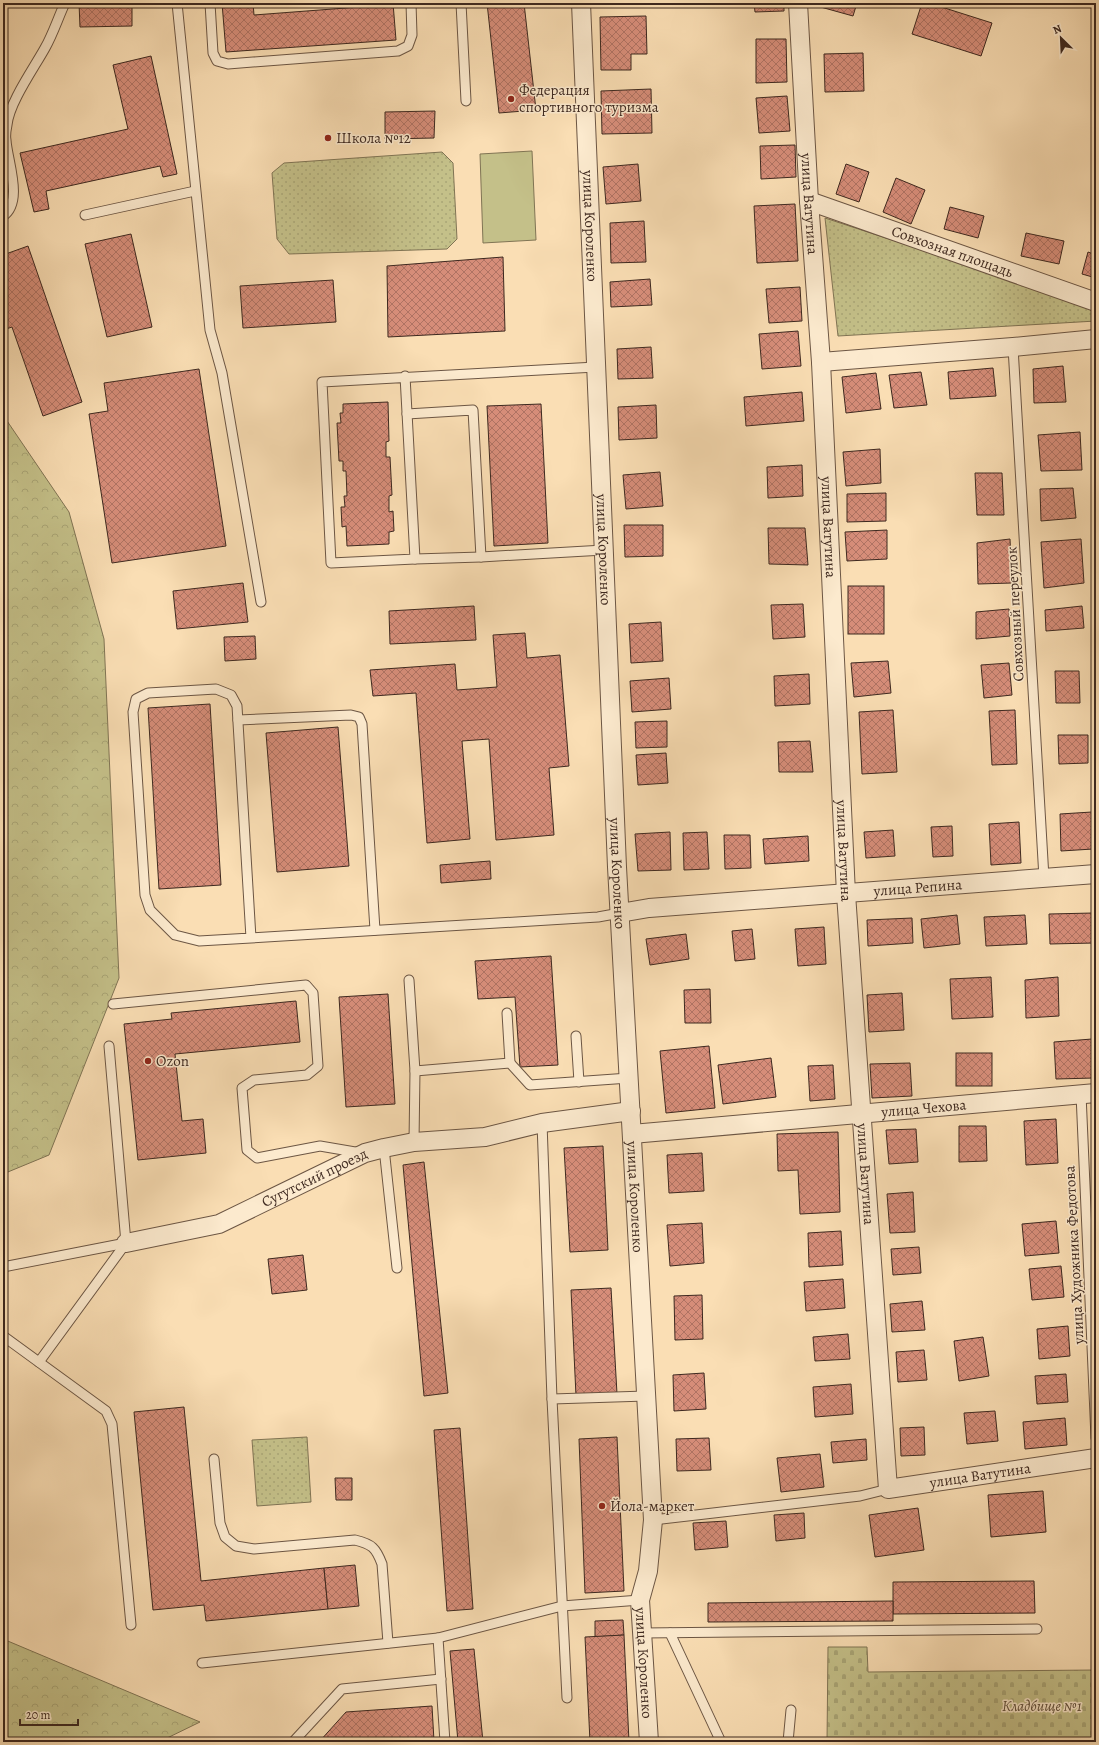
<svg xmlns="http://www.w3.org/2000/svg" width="1099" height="1745" viewBox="0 0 1099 1745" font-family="Alegreya,serif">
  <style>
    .forest { fill: url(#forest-crowns); stroke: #807454 }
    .cemetery { fill: url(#cemetery-stones); stroke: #807454 }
    .park { fill: url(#park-dots); stroke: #807454 }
    .garden { fill: #c4c089; stroke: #807454 }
    .building { fill: url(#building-cross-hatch); stroke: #3d281f }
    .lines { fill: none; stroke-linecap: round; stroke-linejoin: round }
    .service-casing { stroke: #6c5644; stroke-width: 11 }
    .minor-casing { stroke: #6c5644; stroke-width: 20 }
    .service { stroke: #fceace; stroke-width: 9 }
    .minor { stroke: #fceace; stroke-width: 18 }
    .poi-dot { fill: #8f2418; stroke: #fceace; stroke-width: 1.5 }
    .labels { text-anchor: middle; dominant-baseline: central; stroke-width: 3; stroke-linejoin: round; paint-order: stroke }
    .poi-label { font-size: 15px; fill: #3d281f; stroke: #fceace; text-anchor: start }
    .street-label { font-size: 15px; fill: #3d281f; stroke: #fceace }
    .park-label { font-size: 15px; font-style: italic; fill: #5f4e3a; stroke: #fceace }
  </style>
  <defs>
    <pattern id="forest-crowns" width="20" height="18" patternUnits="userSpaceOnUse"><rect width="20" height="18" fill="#c4c089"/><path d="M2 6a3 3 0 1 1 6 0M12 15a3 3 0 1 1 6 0" fill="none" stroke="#a9a576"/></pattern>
    <pattern id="cemetery-stones" width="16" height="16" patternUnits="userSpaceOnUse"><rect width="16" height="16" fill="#c4c089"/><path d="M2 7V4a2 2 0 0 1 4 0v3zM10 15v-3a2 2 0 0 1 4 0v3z" fill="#a9a576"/></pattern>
    <pattern id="park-dots" width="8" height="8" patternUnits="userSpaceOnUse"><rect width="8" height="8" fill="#c4c089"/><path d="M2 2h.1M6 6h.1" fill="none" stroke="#a9a576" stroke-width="1.8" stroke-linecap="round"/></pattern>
    <pattern id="building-cross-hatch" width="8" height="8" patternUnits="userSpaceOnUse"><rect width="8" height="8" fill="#d68d79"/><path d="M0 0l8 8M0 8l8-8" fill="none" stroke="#af7363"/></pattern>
  </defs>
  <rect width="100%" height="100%" fill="#fadeb4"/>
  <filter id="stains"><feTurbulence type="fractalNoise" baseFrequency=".005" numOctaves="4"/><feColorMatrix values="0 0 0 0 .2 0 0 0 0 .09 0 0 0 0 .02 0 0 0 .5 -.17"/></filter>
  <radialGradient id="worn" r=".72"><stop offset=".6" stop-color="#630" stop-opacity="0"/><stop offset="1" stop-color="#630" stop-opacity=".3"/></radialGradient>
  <!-- forest -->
  <g class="forest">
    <path d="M3,415L69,512L104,639L119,978L49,1155L3,1174Z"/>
    <path d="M3,1639L200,1722L159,1742H3Z"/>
  </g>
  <!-- cemetery -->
  <path class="cemetery" d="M828,1647H867L868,1672L1096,1670V1742H827Z"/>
  <!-- park -->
  <g class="park">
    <path d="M442,152L453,163L457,239L447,249L289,254L277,239L272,173L284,163Z"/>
    <path d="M825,218L1096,307V321L838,336Z"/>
    <path d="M307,1437L311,1502L257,1506L252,1440Z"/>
  </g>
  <!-- garden -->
  <path class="garden" d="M532,151L536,240L483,243L480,154Z"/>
  <!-- building -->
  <g class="building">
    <path d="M79,3H132V26L80,27Z"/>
    <path d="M222,3H253L254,15L359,7V3H393L396,40L226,52Z"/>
    <path d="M487,3H524L536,110L499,113Z"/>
    <path d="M601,3H637V4L601,5Z"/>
    <path d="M754,3H784V11L755,12Z"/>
    <path d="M818,3H857L853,16L817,6Z"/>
    <path d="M922,3H929L992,23L981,56L912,34Z"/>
    <path d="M646,16L647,54H631V70H601L600,17Z"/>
    <path d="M756,39H786L787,82L756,83Z"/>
    <path d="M863,53L864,91L825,92L824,54Z"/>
    <path d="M151,56L177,174L163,177L160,166L46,191L49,209L34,212L20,153L128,129L113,65Z"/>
    <path d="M651,89L652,133L602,134L601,91Z"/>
    <path d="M787,96L790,131L759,133L756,98Z"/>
    <path d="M435,111L434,138L385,139V112Z"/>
    <path d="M795,145L796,177L761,179L760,146Z"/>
    <path d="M638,164L641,201L606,204L603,167Z"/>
    <path d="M846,164L869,172L859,202L836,194Z"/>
    <path d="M896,178L925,190L911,224L883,212Z"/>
    <path d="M795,204L798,261L757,263L754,206Z"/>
    <path d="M950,207L984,216L978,238L944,229Z"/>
    <path d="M644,221L646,262L611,263L610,223Z"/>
    <path d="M1026,233L1064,241L1059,264L1021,256Z"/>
    <path d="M131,234L152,327L107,337L85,244Z"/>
    <path d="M28,246L82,402L43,416L12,327L3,330V255Z"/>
    <path d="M1088,252L1096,255V278L1082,274Z"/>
    <path d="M503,257L505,331L388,337L387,266Z"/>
    <path d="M650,279L652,305L611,307L610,282Z"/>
    <path d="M333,280L336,322L243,328L240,286Z"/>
    <path d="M800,287L802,321L769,323L766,289Z"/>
    <path d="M798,331L801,366L762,369L759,334Z"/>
    <path d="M651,347L653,378L618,379L617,349Z"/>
    <path d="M1093,364H1096V394H1095Z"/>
    <path d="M1063,366L1066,402L1034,403L1033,369Z"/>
    <path d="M993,368L996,396L950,399L948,372Z"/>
    <path d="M199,369L226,546L112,563L89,414L108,411L104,383Z"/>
    <path d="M921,372L927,405L894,408L889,375Z"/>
    <path d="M876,373L881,409L846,413L842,377Z"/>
    <path d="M802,392L804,421L746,426L744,397Z"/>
    <path d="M388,402L389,441L386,442V457H390L392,495L389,496V512L393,511L394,531L389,532V544L347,546L346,526L342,527L341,507H345L344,496H347L346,471H343V461H339L337,423H341L340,413H343V404Z"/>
    <path d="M541,404L548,543L494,546L487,406Z"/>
    <path d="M656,405L657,438L619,440L618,407Z"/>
    <path d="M1080,432L1082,470L1041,471L1038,435Z"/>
    <path d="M880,449L881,483L846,486L843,452Z"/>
    <path d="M802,465L803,496L768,498L767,467Z"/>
    <path d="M660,472L663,506L626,509L623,475Z"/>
    <path d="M975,473H1002L1004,515H977Z"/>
    <path d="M1073,488L1076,518L1041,521L1040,489Z"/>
    <path d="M886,493V521L847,522V494Z"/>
    <path d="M624,525H663V556L625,557Z"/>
    <path d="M768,528H805L808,565L769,564Z"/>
    <path d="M887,530V559L847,561L845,532Z"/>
    <path d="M1010,539L1012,583L978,584L977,543Z"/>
    <path d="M1081,539L1084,583L1044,588L1041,542Z"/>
    <path d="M243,583L248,622L177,629L173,591Z"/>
    <rect x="848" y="586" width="36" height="48"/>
    <path d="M803,604L805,637L773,639L771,605Z"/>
    <path d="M474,606L476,640L390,644L389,611Z"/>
    <path d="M1082,606L1084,628L1046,631L1045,610Z"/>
    <path d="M1009,609L1010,636L976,639V612Z"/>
    <path d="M661,622L663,661L631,663L629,624Z"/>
    <path d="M525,633L527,658L560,655L569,766L549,768L554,835L496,840L489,739L462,741L470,839L427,843L416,693L373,696L370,670L455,664L457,690L497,687L493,635Z"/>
    <path d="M255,636L256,659L225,661L224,637Z"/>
    <path d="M888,661L891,693L854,697L851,663Z"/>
    <path d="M1009,663L1012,695L984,698L981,665Z"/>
    <path d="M1055,671H1079L1080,703H1056Z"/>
    <path d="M809,674L810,704L775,706L774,676Z"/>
    <path d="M669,678L671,709L632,712L630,681Z"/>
    <path d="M210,704L221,885L159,889L148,708Z"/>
    <path d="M893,710L897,772L862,774L859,712Z"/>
    <path d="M1015,710L1017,764L992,765L989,711Z"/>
    <path d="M667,721V747L636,748L635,722Z"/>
    <path d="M338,727L349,866L277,872L266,733Z"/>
    <path d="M1058,735H1088V763L1059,764Z"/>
    <path d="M810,741L813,772H779L778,742Z"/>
    <path d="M666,753L668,783L638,785L636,755Z"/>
    <path d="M1092,812L1093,849L1061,851L1060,814Z"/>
    <path d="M1019,822L1021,863L991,865L989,824Z"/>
    <path d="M952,826L953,856L933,857L931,827Z"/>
    <path d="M893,830L895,856L866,858L864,832Z"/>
    <path d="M670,832L671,870L638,871L635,834Z"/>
    <path d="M707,832L709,869L684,870L683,833Z"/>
    <path d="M724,835H750L751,868L725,869Z"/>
    <path d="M808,836L809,861L765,864L763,839Z"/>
    <path d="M490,861L491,879L441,883L440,865Z"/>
    <path d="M1093,913L1094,943L1050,944L1049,914Z"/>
    <path d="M957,915L960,944L924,948L921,919Z"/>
    <path d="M1025,915L1027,944L986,946L984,917Z"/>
    <path d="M912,918L913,943L868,946L867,920Z"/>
    <path d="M824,927L826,964L798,966L795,929Z"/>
    <path d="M752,929L755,959L735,961L732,931Z"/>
    <path d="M686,934L689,959L650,965L646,939Z"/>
    <path d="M551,956L558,1065L520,1067L515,997L478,999L475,961Z"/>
    <path d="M991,977L993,1017L952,1019L950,979Z"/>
    <path d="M1058,977L1059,1016L1026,1018L1025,980Z"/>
    <path d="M710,989L711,1023H685L684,990Z"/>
    <path d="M902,993L904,1030L869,1032L867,995Z"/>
    <path d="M388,994L395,1104L346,1107L339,997Z"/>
    <path d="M296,1001L300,1042L175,1054L182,1121L203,1119L206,1153L138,1160L124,1024L172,1019L171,1013Z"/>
    <path d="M1092,1039L1094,1078L1056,1079L1054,1042Z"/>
    <path d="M709,1046L715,1108L666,1113L660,1051Z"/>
    <rect x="956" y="1053" width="36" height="33"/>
    <path d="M771,1058L776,1097L723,1104L718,1065Z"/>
    <path d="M910,1063L912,1096L872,1098L870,1064Z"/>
    <path d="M833,1065L835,1099L810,1101L808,1066Z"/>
    <path d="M1056,1119L1058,1163L1026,1165L1024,1121Z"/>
    <path d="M959,1126H986L987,1161L959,1162Z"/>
    <path d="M916,1129L918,1162L889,1164L886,1130Z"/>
    <path d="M838,1132L840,1212L800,1214L798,1170L778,1171L777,1134Z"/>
    <path d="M603,1146L608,1250L570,1252L564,1148Z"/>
    <path d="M702,1153L704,1191L669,1193L667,1155Z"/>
    <path d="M424,1162L448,1393L424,1396L403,1165Z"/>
    <path d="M913,1192L915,1232L890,1233L887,1194Z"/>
    <path d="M1056,1221L1059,1253L1025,1256L1022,1224Z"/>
    <path d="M702,1223L704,1263L670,1266L667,1225Z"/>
    <path d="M841,1231L843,1265L809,1267L808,1233Z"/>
    <path d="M919,1247L921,1273L893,1275L891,1249Z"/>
    <path d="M303,1255L307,1290L272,1294L268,1259Z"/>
    <path d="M1061,1266L1064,1297L1032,1300L1029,1269Z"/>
    <path d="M843,1279L845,1308L806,1311L804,1282Z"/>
    <path d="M611,1288L617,1394L576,1396L571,1290Z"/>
    <path d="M702,1295L703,1339L675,1340L674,1296Z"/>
    <path d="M922,1301L925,1330L892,1332L890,1304Z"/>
    <path d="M1068,1326L1070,1356L1039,1359L1037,1329Z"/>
    <path d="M848,1334L850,1359L815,1361L813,1337Z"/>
    <path d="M983,1337L989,1376L959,1381L954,1341Z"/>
    <path d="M924,1350L927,1380L898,1382L896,1352Z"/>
    <path d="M704,1373L706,1409L674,1411L673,1375Z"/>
    <path d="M1066,1374L1068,1402L1037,1404L1035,1376Z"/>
    <path d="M851,1384L853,1414L815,1417L813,1387Z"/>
    <path d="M184,1407L201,1581L324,1568L328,1609L206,1621L204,1605L153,1610L134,1412Z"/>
    <path d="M995,1411L998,1441L967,1444L964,1413Z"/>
    <path d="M1065,1418L1067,1445L1025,1449L1023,1422Z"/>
    <path d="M924,1427L925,1455L901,1456L900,1428Z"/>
    <path d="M460,1428L473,1609L447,1611L434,1430Z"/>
    <path d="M617,1437L624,1591L585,1593L579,1439Z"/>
    <path d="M709,1438L711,1470L677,1471L676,1439Z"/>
    <path d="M866,1439L867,1460L833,1463L831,1442Z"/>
    <path d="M820,1454L824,1487L781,1492L777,1458Z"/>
    <path d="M335,1478H352V1500H336Z"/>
    <path d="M1043,1491L1046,1532L991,1537L988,1495Z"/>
    <path d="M918,1508L924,1550L875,1557L869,1515Z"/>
    <path d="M804,1513L805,1538L776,1541L774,1515Z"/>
    <path d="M726,1521L728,1547L695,1550L693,1523Z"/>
    <path d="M355,1565L359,1606L328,1609L324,1568Z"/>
    <path d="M1034,1581L1035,1613L893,1614V1582Z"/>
    <path d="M893,1601V1621L708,1622V1603Z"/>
    <path d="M623,1620L624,1635L595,1637V1621Z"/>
    <path d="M624,1635L629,1742H590L585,1637Z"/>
    <path d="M474,1649L483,1742H458L450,1651Z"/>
    <path d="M432,1706L434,1741L319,1742L346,1712Z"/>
  </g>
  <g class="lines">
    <defs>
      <g id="service">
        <path d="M177,3L210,330L222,373L261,602"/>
        <path d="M210,3L213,53L217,61L228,64L398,51L408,46L412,35L411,3"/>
        <path d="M461,3L466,101"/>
        <path d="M85,215L195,191"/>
        <path d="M3,216C24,202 7,160 6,140C5,135 6,130 7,125C9,103 34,68 45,48C53,34 58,18 65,3"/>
        <path d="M1013,347L1044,878"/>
        <path d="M405,376L415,559L331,563L322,382L596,367"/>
        <path d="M407,414L473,410L481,557L604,550"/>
        <path d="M415,559L481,557"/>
        <path d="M238,720L351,715L359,717L362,724L375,930"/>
        <path d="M251,938L237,706L231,695L216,689L148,693L136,699L133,712L145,895L150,910L175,935L199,941L251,938L598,917L620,913"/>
        <path d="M409,980L415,1071L414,1142"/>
        <path d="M113,1004L306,985L313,993L318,1066L307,1075L254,1080L242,1088L247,1150L257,1158L320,1146L361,1153"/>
        <path d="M507,1013L510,1063"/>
        <path d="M576,1036L579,1082"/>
        <path d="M415,1071L510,1063L530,1085L629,1078"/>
        <path d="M1081,1094L1096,1438"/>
        <path d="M542,1123L552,1399L567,1698"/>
        <path d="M384,1148L397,1268"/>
        <path d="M3,1267L126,1243"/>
        <path d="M3,1336L106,1411L112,1424L131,1625"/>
        <path d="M39,1362L126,1243L109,1046"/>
        <path d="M552,1399L646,1396"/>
        <path d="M214,1459L220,1523L225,1537L236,1546L254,1549L355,1540C372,1544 376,1548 382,1564L388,1643"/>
        <path d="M653,1520L860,1496L888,1489"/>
        <path d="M642,1633L1037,1629"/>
        <path d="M670,1633L721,1742"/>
        <path d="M438,1638L445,1742"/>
        <path d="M202,1663L438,1638L562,1606L640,1600"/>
        <path d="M293,1742L342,1689L441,1679"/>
        <path d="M788,1742L791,1710"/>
      </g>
      <g id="minor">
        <path id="s1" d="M581,3L617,867L653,1520L648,1571L640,1600L649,1742"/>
        <path id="s2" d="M798,3L809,201L821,362L846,894L888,1489L1096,1458"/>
        <path id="s3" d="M809,201L1096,302"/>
        <path d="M821,362L1013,347L1096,339"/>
        <path id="s4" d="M620,913L649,908L1096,874"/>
        <path id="s5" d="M632,1134L1096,1093"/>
        <path id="s6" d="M126,1243L219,1224L365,1153L384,1148L414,1142L485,1137L542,1123L631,1111"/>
      </g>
    </defs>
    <!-- service casing -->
    <use href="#service" class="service-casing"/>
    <!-- minor casing -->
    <use href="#minor" class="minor-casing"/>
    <!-- service -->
    <use href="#service" class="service"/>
    <!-- minor -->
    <use href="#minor" class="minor"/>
  </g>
  <!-- markers -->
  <g class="poi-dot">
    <circle cx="511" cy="99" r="4"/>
    <circle cx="328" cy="138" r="4"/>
    <circle cx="148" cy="1061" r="4"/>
    <circle cx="602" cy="1506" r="4"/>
  </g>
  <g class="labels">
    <!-- poi labels -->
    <g class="poi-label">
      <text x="519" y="90">Федерация<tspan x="519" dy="17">спортивного туризма</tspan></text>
      <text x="336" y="138">Школа №12</text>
      <text x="156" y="1061">Ozon</text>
      <text x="610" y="1506">Йола-маркет</text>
    </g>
    <!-- street labels -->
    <g class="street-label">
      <text stroke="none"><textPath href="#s2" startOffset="201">улица Ватутина</textPath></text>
      <text stroke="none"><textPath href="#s1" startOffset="223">улица Короленко</textPath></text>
      <text stroke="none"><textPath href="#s3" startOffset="152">Совхозная площадь</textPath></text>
      <text stroke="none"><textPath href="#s2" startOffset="525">улица Ватутина</textPath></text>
      <text stroke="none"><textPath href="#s1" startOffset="547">улица Короленко</textPath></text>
      <text transform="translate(1015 614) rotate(-93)">Совхозный переулок</text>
      <text stroke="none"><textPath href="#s2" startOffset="849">улица Ватутина</textPath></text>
      <text stroke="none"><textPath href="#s1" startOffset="871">улица Короленко</textPath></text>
      <text stroke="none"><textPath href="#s4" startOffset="299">улица Репина</textPath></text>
      <text stroke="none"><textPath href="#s5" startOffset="293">улица Чехова</textPath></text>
      <text stroke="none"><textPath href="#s2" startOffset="1173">улица Ватутина</textPath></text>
      <text stroke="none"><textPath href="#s6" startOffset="201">Сугутский проезд</textPath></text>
      <text stroke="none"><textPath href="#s1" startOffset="1195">улица Короленко</textPath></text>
      <text transform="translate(1074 1255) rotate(-93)">улица Художника Федотова</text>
      <text stroke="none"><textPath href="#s2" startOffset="1582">улица Ватутина</textPath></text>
      <text stroke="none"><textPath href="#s1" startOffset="1663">улица Короленко</textPath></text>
    </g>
    <!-- park labels -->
    <g class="park-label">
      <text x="1042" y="1706">Кладбище №1</text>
    </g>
  </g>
  <!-- margin -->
  <rect width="1099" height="1745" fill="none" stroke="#fadeb4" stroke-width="16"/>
  <rect x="4" y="4" width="1091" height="1737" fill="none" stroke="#3d281f" stroke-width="2"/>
  <rect x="8" y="8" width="1083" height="1729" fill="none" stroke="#3d281f"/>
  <!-- north arrow -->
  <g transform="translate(1061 38) rotate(336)" stroke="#fceace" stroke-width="3" paint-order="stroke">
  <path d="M0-3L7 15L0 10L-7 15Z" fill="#3d281f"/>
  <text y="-6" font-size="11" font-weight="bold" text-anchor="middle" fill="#3d281f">N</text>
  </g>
  <!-- scale -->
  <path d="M20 1719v6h58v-6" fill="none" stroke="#3d281f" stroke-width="2"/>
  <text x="26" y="1719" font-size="12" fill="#3d281f" stroke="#fceace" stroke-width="3" paint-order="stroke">20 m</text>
  <rect width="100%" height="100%" filter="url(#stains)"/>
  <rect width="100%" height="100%" fill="url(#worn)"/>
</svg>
